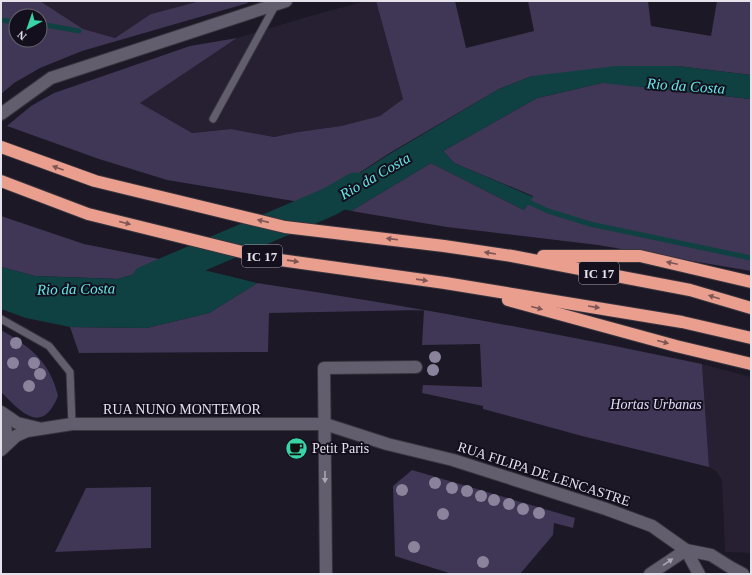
<svg xmlns="http://www.w3.org/2000/svg" width="752" height="575" viewBox="0 0 752 575" font-family="'Times New Roman',serif">
  <style>
    .built { fill: #262032 }
    .green { fill: #403656; fill-rule: evenodd }
    .water { fill: #104142 }
    .pier { fill: #1c1825 }
    .lines { fill: none; stroke-linecap: round; stroke-linejoin: round }
    .stream { stroke: #104142; stroke-width: 5 }
    .river { stroke: #104142; stroke-width: 29 }
    .lane-casing { stroke: #38353f; stroke-width: 9 }
    .street-casing { stroke: #38353f; stroke-width: 14 }
    .secondary-casing { stroke: #38353f; stroke-width: 14 }
    .highway-casing { stroke: #38353f; stroke-width: 14 }
    .lane { stroke: #635e6e; stroke-width: 7 }
    .street { stroke: #635e6e; stroke-width: 12 }
    .secondary { stroke: #635e6e; stroke-width: 12 }
    .highway { stroke: #e99e8e; stroke-width: 12 }
    .tree { fill: #8a839b }
    .oneway { fill: #7e5655 }
    .oneway2 { fill: #aaa7b3 }
    .labels { text-anchor: middle; dominant-baseline: central; stroke-width: 4; stroke-linejoin: round; paint-order: stroke }
    .shield { fill: #130f1c; stroke: #a6a3ae; stroke-width: 1 }
    .shield-label { font-size: 13px; font-weight: bold; fill: #e5e2ec }
    .park-label { font-size: 14px; font-style: italic; fill: #e4dbfc; stroke: #130f1c }
    .street-label { font-size: 14px; fill: #e5e2ec; stroke: #130f1c }
    .poi-label { font-size: 14px; fill: #e5e2ec; stroke: #130f1c; text-anchor: start }
    .water-label { font-size: 15px; font-style: italic; fill: #62e6e8; stroke: #130f1c }
  </style>
  <rect width="100%" height="100%" fill="#1c1825"/>
  <!-- built -->
  <g class="built">
    <path d="M40,1H200L151,14L115,38L83,29Z"/>
    <path d="M366,1H376L403,99L380,116L341,126L298,132L274,137L231,129L192,133L139,103L237,38L310,16Z"/>
    <path d="M702,364L751,377V553L725,552L722,480L716,471L709,467Z"/>
  </g>
  <!-- green -->
  <g class="green">
    <path d="M1,1H40L83,29L115,38L151,14L200,1H246L248,3L82,51L40,68L14,83L1,94ZM16,16H40V40H16Z"/>
    <path d="M376,1H455L466,48L534,31L528,1H648L651,26L711,36L717,1H751V75L677,66L676,91L751,99V271L598,245L447,227L351,211L431,163L524,210L533,196L454,163L443,151L537,98L602,83L532,76L499,89L388,154L312,204L167,180L99,159L7,126L31,106L54,93L190,46L237,38L140,103L192,133L231,129L274,137L298,132L341,126L380,116L403,99Z"/>
    <path d="M1,216L84,244L174,262L118,279L35,276L1,267Z"/>
    <path d="M257,283C406,305 555,333 702,364L709,467L582,436L483,409V406L422,393L423,385L482,387L480,344L422,345L424,310L269,313L268,352L79,353L70,327L146,328L209,313Z"/>
    <path d="M1,330C31,347 50,362 58,396C42,436 21,412 1,392Z"/>
    <path d="M412,470L575,518L573,528L554,523L553,535L520,574H452L395,556L393,486Z"/>
    <path d="M151,487V548L55,552L86,488Z"/>
  </g>
  <!-- water -->
  <g class="water">
    <path d="M616,66H677L751,75V99L602,83L537,98L443,151L454,163L533,197L524,210L431,163L351,211L312,204L388,155L499,89L532,76Z"/>
    <path d="M174,262L257,283L209,313L146,328L70,327L26,318L1,309V267L35,276L118,279Z"/>
  </g>
  <!-- pier -->
  <g class="pier">
    <path d="M310,204L351,211H354L351,213L311,206Z"/>
    <path d="M175,260L258,281L259,283L170,262Z"/>
  </g>
  <g class="lines">
    <!-- stream -->
    <g class="stream">
      <path d="M1,20L16,22"/>
      <path d="M40,24L79,31"/>
      <path d="M524,200L548,211L590,224L751,258"/>
    </g>
    <!-- river -->
    <path class="river" d="M146,280L329,202L355,187"/>
    <defs>
      <g id="lane">
        <path d="M213,119L276,4"/>
        <path d="M1,319L49,346L70,372L72,424"/>
      </g>
      <g id="street">
        <path d="M1,412L17,423L38,428"/>
        <path d="M1,450L16,436L27,431L72,424H325L387,444L453,460L606,509L652,526L686,550L711,555L730,567L743,574"/>
        <path d="M686,550L699,574"/>
        <path d="M326,574L324,368L416,367"/>
        <path d="M650,574L686,550"/>
      </g>
      <g id="secondary">
        <path d="M1,114L51,78L286,1"/>
        <path d="M1,414C7,425 8,438 1,448"/>
      </g>
      <g id="highway">
        <path d="M1,147L95,181L285,227L444,246L512,256L690,290L751,308"/>
        <path d="M1,181L88,214L266,258L445,283L682,322L751,338"/>
        <path d="M543,256H640L751,282"/>
        <path d="M508,300L676,346L751,364"/>
      </g>
    </defs>
    <!-- lane casing -->
    <use href="#lane" class="lane-casing"/>
    <!-- street casing -->
    <use href="#street" class="street-casing"/>
    <!-- secondary casing -->
    <use href="#secondary" class="secondary-casing"/>
    <!-- highway casing -->
    <use href="#highway" class="highway-casing"/>
    <!-- lane -->
    <use href="#lane" class="lane"/>
    <!-- street -->
    <use href="#street" class="street"/>
    <!-- secondary -->
    <use href="#secondary" class="secondary"/>
    <!-- highway -->
    <use href="#highway" class="highway"/>
  </g>
  <!-- trees -->
  <g class="tree">
    <circle cx="16" cy="343" r="6"/>
    <circle cx="435" cy="357" r="6"/>
    <circle cx="13" cy="363" r="6"/>
    <circle cx="34" cy="363" r="6"/>
    <circle cx="433" cy="370" r="6"/>
    <circle cx="40" cy="374" r="6"/>
    <circle cx="29" cy="386" r="6"/>
    <circle cx="435" cy="483" r="6"/>
    <circle cx="452" cy="488" r="6"/>
    <circle cx="402" cy="490" r="6"/>
    <circle cx="467" cy="491" r="6"/>
    <circle cx="481" cy="496" r="6"/>
    <circle cx="494" cy="500" r="6"/>
    <circle cx="509" cy="504" r="6"/>
    <circle cx="523" cy="509" r="6"/>
    <circle cx="539" cy="513" r="6"/>
    <circle cx="443" cy="514" r="6"/>
    <circle cx="414" cy="547" r="6"/>
    <circle cx="483" cy="562" r="6"/>
  </g>
  <!-- one-way arrows -->
  <defs><path id="oneway-solid" d="M-6-.8H1V-3.2L6.5 0L1 3.2V.8H-6Z"/></defs>
  <g class="oneway">
    <use href="#oneway-solid" transform="translate(58 168) rotate(-160)"/>
    <use href="#oneway-solid" transform="translate(263 221) rotate(-167)"/>
    <use href="#oneway-solid" transform="translate(125 223) rotate(14)"/>
    <use href="#oneway-solid" transform="translate(392 239) rotate(-173)"/>
    <use href="#oneway-solid" transform="translate(490 253) rotate(-171)"/>
    <use href="#oneway-solid" transform="translate(293 261) rotate(8)"/>
    <use href="#oneway-solid" transform="translate(672 263) rotate(-168)"/>
    <use href="#oneway-solid" transform="translate(422 280) rotate(8)"/>
    <use href="#oneway-solid" transform="translate(714 297) rotate(-163)"/>
    <use href="#oneway-solid" transform="translate(594 307) rotate(9)"/>
    <use href="#oneway-solid" transform="translate(537 308) rotate(15)"/>
    <use href="#oneway-solid" transform="translate(663 342) rotate(15)"/>
  </g>
  <g class="oneway2">
    <use href="#oneway-solid" transform="translate(325 477) rotate(90)"/>
    <use href="#oneway-solid" transform="translate(668 562) rotate(-34)"/>
  </g>
  <!-- icons -->
  <defs>
    <symbol id="cafe-disc" viewBox="-11 -11 22 22"><circle r="9.5" fill="#39d4a5" stroke="#130f1c"/><path d="M-5.5-4.5H6V0H3Q3 3.5 0 3.5H-2.5Q-5.5 3.5-5.5 0ZM3-3.2v2h1.7v-2ZM-6 4.5H4V6H-6Z" fill="#111"/></symbol>
  </defs>
  <g fill-rule="evenodd">
    <use href="#cafe-disc" x="284" y="436" width="25" height="25"/>
  </g>
  <g class="labels">
    <!-- shield labels -->
    <g class="shield">
      <rect x="242" y="245" width="40" height="22" rx="3"/>
      <rect x="579" y="262" width="40" height="22" rx="3"/>
    </g>
    <g class="shield-label">
      <text x="262" y="256">IC 17</text>
      <text x="599" y="273">IC 17</text>
    </g>
    <!-- park labels -->
    <g class="park-label">
      <text x="656" y="404">Hortas Urbanas</text>
    </g>
    <!-- street labels -->
    <g class="street-label">
      <text x="182" y="409">RUA NUNO MONTEMOR</text>
      <text transform="translate(544 474) rotate(18)">RUA FILIPA DE LENCASTRE</text>
    </g>
    <!-- poi labels -->
    <g class="poi-label">
      <text x="312" y="448">Petit Paris</text>
    </g>
    <!-- water labels -->
    <g class="water-label">
      <text transform="translate(686 86) rotate(4)">Rio da Costa</text>
      <text transform="translate(375 176) rotate(-30)">Rio da Costa</text>
      <text transform="translate(76 289) rotate(-1)">Rio da Costa</text>
    </g>
  </g>
  <!-- border -->
  <rect width="752" height="575" fill="none" stroke="#e5e2ec" stroke-width="4"/>
  <!-- north arrow -->
  <g transform="translate(28 28) rotate(220)"><circle r="19" fill="#130f1c" stroke="#67636f"/>
  <path d="M0-3L7 15L0 10L-7 15Z" fill="#39d4a5"/>
  <text y="-6" font-size="11" font-weight="bold" text-anchor="middle" fill="#e5e2ec">N</text>
  </g>
</svg>
